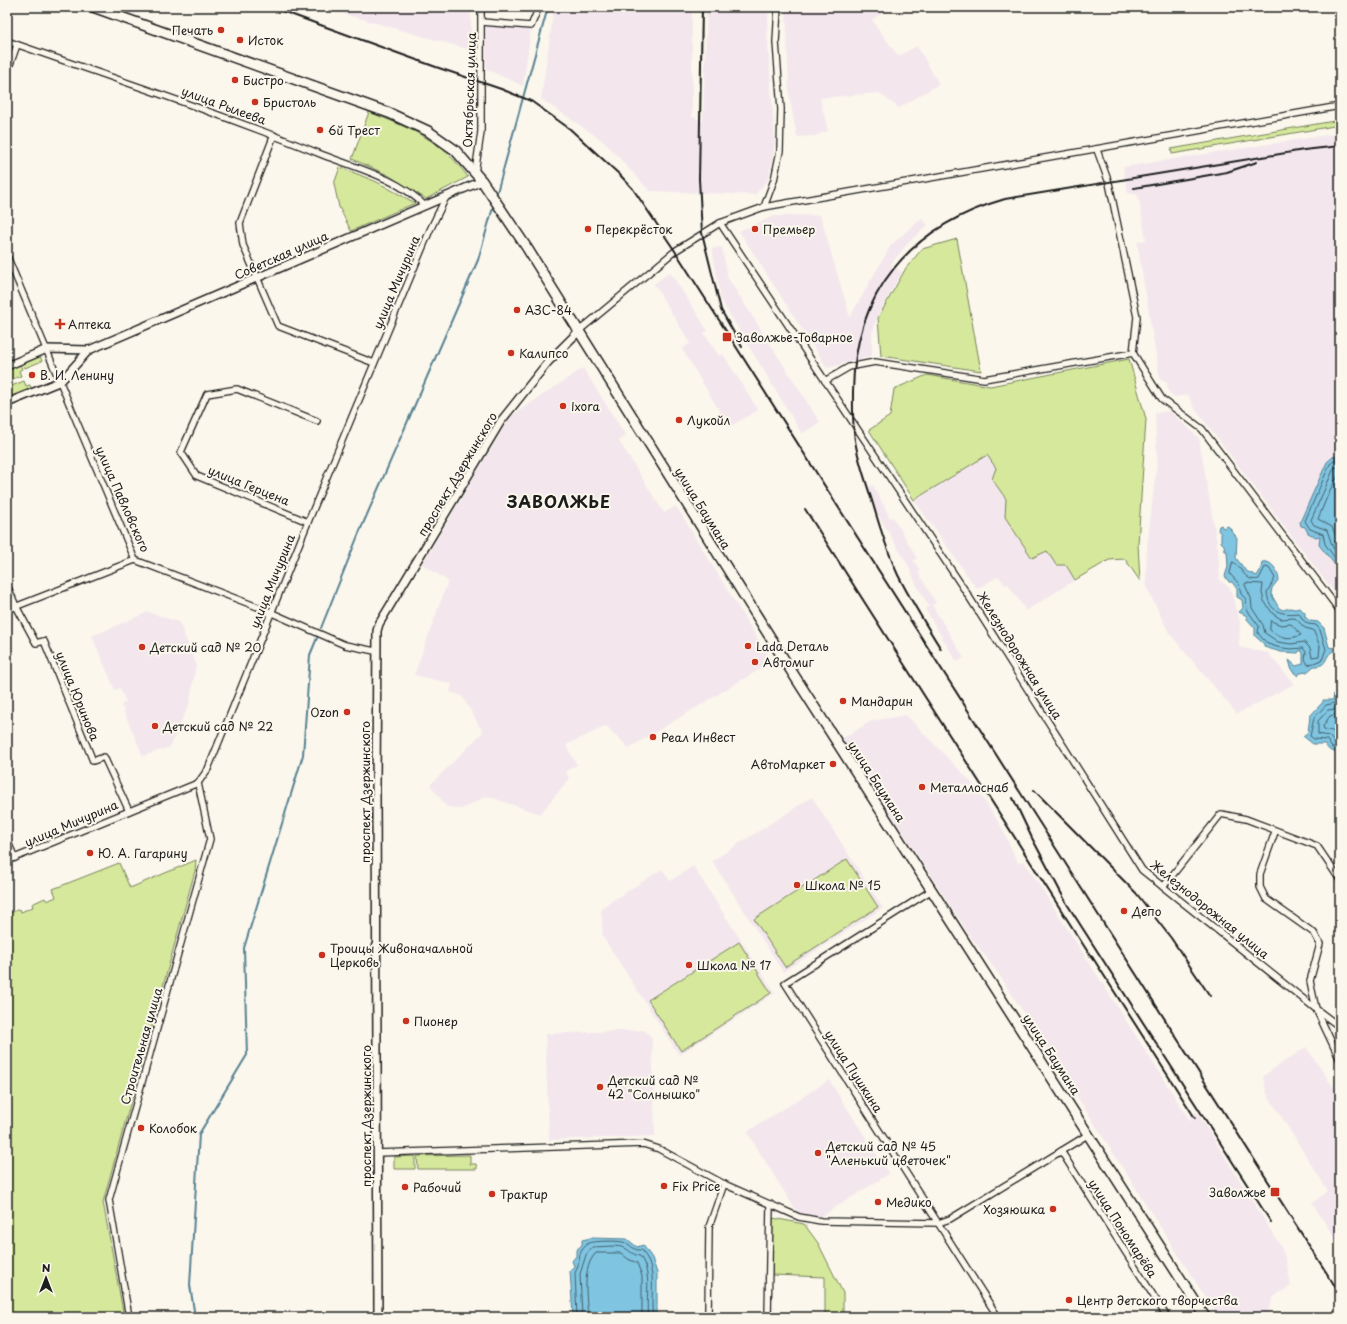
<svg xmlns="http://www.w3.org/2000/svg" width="1347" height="1324" viewBox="0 0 1347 1324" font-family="'Playpen Sans',sans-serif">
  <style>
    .built { fill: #f3e7ed }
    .green { fill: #d5e89c; stroke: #78825c }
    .water { fill: #7fc4e0; stroke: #578192 }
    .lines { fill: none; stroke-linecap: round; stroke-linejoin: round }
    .shore { stroke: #445f6a; stroke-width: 1 }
    .stream { stroke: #578192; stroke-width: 2 }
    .minor-casing { stroke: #1c1c1c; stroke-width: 8 }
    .tertiary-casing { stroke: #1c1c1c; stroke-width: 10 }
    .primary-casing { stroke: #1c1c1c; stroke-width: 12 }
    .minor { stroke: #fbf7ec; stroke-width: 5.5 }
    .tertiary { stroke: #fbf7ec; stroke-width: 7 }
    .primary { stroke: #fbf7ec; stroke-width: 9 }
    .rail { stroke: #1c1c1c; stroke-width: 2 }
    .poi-dot { fill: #c8321e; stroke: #fbf7ec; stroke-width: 1.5 }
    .labels { text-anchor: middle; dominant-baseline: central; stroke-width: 4; stroke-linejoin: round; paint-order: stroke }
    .poi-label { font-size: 12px; fill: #1c1c1c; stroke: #fbf7ec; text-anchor: start }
    .street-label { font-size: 12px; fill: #1c1c1c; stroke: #fbf7ec }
    .district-label { font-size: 16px; font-weight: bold; letter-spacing: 1px; fill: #1c1c1c; stroke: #fbf7ec }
  </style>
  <rect width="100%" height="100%" fill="#fbf7ec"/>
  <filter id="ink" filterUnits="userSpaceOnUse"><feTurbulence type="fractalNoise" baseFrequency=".025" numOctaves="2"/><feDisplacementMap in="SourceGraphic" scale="8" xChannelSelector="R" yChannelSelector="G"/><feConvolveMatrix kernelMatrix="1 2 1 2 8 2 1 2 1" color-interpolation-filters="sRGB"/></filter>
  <g filter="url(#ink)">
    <!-- built -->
    <g class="built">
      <path d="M334,7H471V50L344,14Z"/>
      <path d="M554,7H692V117L703,121L707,7H769L767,30L775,144L769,178L755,195L650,191L603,141L541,99Z"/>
      <path d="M786,7H891L872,20L898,56L917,46L939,84L899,108L879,93L820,98L828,131L814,136L797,137L789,95Z"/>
      <path d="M485,25L531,30L523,86L486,69Z"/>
      <path d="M1340,133V600L1193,406L1188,395L1174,397L1168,391L1167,382L1160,380L1137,242L1146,240L1138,195L1128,193L1123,167Z"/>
      <path d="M820,215L850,317L891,245L922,218L928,225L909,242L891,264L902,272L877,317L872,334V356L827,368L739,231L774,216Z"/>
      <path d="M722,247L728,278L820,422L802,434L721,300L712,248Z"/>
      <path d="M670,272L708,331L704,333L719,356L723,354L758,410L729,427L682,349L690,343L654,284Z"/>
      <path d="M583,368L626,436L619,441L664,513L676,506L772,662L629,748L606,726L566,745L577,765L566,771L569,779L540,814L487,796L462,809L447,807L430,785L483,732L462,696L450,692L452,684L414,675L448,581L422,564L510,417Z"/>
      <path d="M1170,411L1199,438L1218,549L1220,580L1230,588L1240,622L1239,647L1268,653L1294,684L1237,714L1169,633L1146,586L1147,547L1157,461L1155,413Z"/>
      <path d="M987,455L996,468L992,479L1006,499L1005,517L1032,558L1047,551L1066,565L1075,580L1026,611L1008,584L1005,585L999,576L977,589L914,500Z"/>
      <path d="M873,485L890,518L893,517L917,558L914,561L920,570L918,572L936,603L932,605L964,658L957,662L925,609L929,606L917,586L908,565L874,508L868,488Z"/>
      <path d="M148,612L179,622L196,664L190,702L170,747L143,756L121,705L126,702L120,688L115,690L92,636Z"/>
      <path d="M906,715L974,785L1001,826L1018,863L1024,861L1191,1122L1190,1115L1197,1112L1280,1245L1286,1260L1291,1286L1274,1296L1266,1317H1218L1000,976L970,936L842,739L871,721Z"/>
      <path d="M812,797L883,908L783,972L712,861Z"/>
      <path d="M693,866L775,993L679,1055L603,937L601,908L662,869L670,881Z"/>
      <path d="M644,1030L652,1038L655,1136L549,1140L545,1034Z"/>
      <path d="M1306,1047L1340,1097V1246L1312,1203L1328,1191L1267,1094L1263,1076Z"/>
      <path d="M829,1080L889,1174L817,1219L798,1214L747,1132Z"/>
    </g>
    <!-- green -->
    <g class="green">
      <path d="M369,112C411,129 441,139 468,177L426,199L388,175L352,159Z"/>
      <path d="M1340,120V125L1172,154L1171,149Z"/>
      <path d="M340,167L377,182L415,203L351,231L339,207L334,184Z"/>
      <path d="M957,239L981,371L881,356L878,318L906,268L922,249Z"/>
      <path d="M40,356L42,361L25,368L22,363Z"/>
      <path d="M1129,359L1146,419L1138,544L1140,581L1125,559L1109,560L1075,580L1066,565H1056L1047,551L1032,558L1005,517L1006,499L992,479L996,468L987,455L914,500L869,430L890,416L894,389L927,375L990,386Z"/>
      <path d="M20,364L22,369L19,371L21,376L7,381V369Z"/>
      <path d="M24,381L26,386L30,385L32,390L7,400L9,387Z"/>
      <path d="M847,859L878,907L785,967L754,919Z"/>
      <path d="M196,860L195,871L103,1202L124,1317H7V914L20,909L21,912L33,907L32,904L45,898L47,901L56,897L53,889L119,863L130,888Z"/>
      <path d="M739,942L771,993L681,1051L648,1000Z"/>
      <path d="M470,1155V1164H476L477,1169H418L417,1156Z"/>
      <path d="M415,1156V1169H394V1157Z"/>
      <path d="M773,1218L804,1224L818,1243L843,1293V1317H825V1277L772,1275Z"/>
    </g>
    <!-- water -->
    <g class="water">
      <path d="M1340,455V571L1319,545L1320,536L1316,537L1308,533L1305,527L1301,526L1300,522L1327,462L1334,456L1337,458Z"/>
      <path d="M1221,525L1223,528L1228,526L1237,538L1236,558L1246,571L1257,576L1261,569L1262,562C1272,560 1278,571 1279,579L1272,588L1271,594L1279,608L1283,610L1290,608L1295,609L1300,608L1305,613V617L1310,621L1318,622L1324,628L1329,647L1334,648V651C1324,654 1329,667 1314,666L1307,672L1300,673L1298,676L1292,671L1289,660L1296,666L1303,664V653L1300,650L1298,653L1281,652L1264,647V644L1255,636V628L1247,619V616L1239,612L1243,608L1242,600L1237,597V589L1232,582H1229L1225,576L1228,567L1227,551H1225L1224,545L1221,542V534L1218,530L1219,526Z"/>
      <path d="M1340,691V752C1332,752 1329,752 1325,744H1313L1303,736L1308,732L1310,716L1323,702V700H1333L1334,693Z"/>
      <path d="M591,1238L627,1239L637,1247L643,1245L652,1258L657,1273V1317H573L570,1271L574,1266L572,1261L576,1256V1250L582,1245V1240Z"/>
    </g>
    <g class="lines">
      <!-- shore -->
      <g class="shore">
        <path d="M1340,461H1334L1330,464L1305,521L1310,529L1323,534L1325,544L1340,565"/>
        <path d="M1340,466L1334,468L1311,520L1314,525L1327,530L1333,548L1340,555"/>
        <path d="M1340,472L1329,492L1318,519L1332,527L1340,546"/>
        <path d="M1233,562C1242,567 1245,583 1259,579L1265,567L1269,568L1275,578L1267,592C1269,613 1282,615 1299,613L1303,620L1308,624L1316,625L1320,630L1326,649L1322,660L1308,665L1305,659L1306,652L1303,648L1290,649L1277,647L1268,644L1261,637L1258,633L1259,626L1247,610L1246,599L1241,594L1239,584L1230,574Z"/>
        <path d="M1246,583L1263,584L1262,593L1264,601L1273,614L1281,619L1295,618L1305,628L1313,630L1320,646L1319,656L1312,657L1310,648L1304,642L1291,644L1278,642L1265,633L1263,625L1252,608L1251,598L1245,585Z"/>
        <path d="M1271,621L1281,625L1291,624L1301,635C1290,640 1280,638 1270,630Z"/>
        <path d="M1340,695L1337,696L1335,703L1326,705L1314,718L1310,736L1314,739L1327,740L1332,748H1340"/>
        <path d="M1340,705L1336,709L1328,710L1318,721V734L1329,736L1335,743H1340"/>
        <path d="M1340,713L1330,716L1323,726L1324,729L1332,731L1340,737"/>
        <path d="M577,1317L575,1273C578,1267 579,1261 580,1254C581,1250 586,1246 588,1243C594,1241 620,1240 626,1243C633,1246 633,1251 642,1250C659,1274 649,1292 653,1317"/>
        <path d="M582,1317L580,1274L586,1255L592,1247C601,1247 613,1245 622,1247C629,1249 632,1255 640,1256C653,1275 645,1296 648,1317"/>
        <path d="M588,1317C587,1298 581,1268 596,1253H621L628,1259L637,1263L642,1276V1317"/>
      </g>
      <!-- stream -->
      <g class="stream">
        <path d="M496,196L548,7"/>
        <path d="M321,628L359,533L478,260L494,204"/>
        <path d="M195,1317L190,1285L199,1134L247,1055L244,948L303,755L310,655L317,638"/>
      </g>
      <defs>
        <g id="minor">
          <path d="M482,22L531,26L539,7"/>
          <path d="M7,41C113,78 219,113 323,155C357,168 400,179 425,206"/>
          <path d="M7,73L17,45"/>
          <path d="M274,135L240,223L243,245L278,326L374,363"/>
          <path d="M1097,150L1109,183L1137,317L1133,353"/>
          <path d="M475,173L481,132V7"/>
          <path d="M764,207L774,180L780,151L781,109L776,42L778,7"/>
          <path d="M720,223L966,592L1142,870L1316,1009L1340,1060"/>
          <path d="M7,256L135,560L263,609L345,645L375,651"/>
          <path d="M580,330L675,251L720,223L764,207L1340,106"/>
          <path d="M825,381L849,367L875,362L984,379L1133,353L1162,399L1202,429L1340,611"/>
          <path d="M308,522L197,476L181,452L207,394L237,389L317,421"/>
          <path d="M7,585L16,606L36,643L44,641L93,761L104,757L129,811"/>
          <path d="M7,610L135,560"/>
          <path d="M1275,832L1260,874V887L1266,899L1314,933L1320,944L1310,981L1316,1009L1340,1027"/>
          <path d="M7,840L15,858"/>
          <path d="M7,861L198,783L208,769L308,522L430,230L446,197"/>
          <path d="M1163,887L1221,814L1246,819L1317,846L1340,880"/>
          <path d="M932,890L785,983L998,1317"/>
          <path d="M1061,1151L1167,1317"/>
          <path d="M377,1153L643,1144L659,1149L724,1184L799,1217L821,1221L938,1223L950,1219L1089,1134"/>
          <path d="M129,1317L109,1200L210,839L198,783"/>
          <path d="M708,1317L709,1227L724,1184"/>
          <path d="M768,1317L770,1204"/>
        </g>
        <g id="tertiary">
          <path d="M7,366L47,349L89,350L482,181"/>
          <path d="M7,403L61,381L89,350"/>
          <path d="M378,1317L376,788L377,631L379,624L501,421L548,362L580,330"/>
        </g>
        <path id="primary" d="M93,7L389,113L428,131L455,150L482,181L527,248L790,669L1205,1317"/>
      </defs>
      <!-- minor casing -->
      <use href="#minor" class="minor-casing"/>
      <!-- tertiary casing -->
      <use href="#tertiary" class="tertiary-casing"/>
      <!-- primary casing -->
      <use href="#primary" class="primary-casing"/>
      <!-- minor -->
      <use href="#minor" class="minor"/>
      <!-- tertiary -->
      <use href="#tertiary" class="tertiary"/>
      <!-- primary -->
      <use href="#primary" class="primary"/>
      <!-- rail -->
      <g class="rail">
        <path d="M271,7L436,67L501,89L531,101L570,129L620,175L633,189L675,251L1340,1294"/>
        <path d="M702,7L699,179L702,233L721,310L742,347"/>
        <path d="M1134,188L1227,172L1257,162"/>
        <path d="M805,509L1093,960"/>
        <path d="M941,649C926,625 911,601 898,575C888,553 880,528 873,504C867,485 860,466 856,446C852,428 853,410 853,392C854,292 911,226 1005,199L1304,150L1340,146"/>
        <path d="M1034,790L1136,893L1171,938L1210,996"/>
        <path d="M1013,798L1032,838L1067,904L1271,1222"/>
        <path d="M1091,955L1195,1118"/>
      </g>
    </g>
  </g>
  <!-- markers -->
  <g class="poi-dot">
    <circle cx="221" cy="30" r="4"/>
    <circle cx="240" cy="40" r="4"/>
    <circle cx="235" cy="80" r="4"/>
    <circle cx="255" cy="102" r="4"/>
    <circle cx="320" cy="130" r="4"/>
    <circle cx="588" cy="229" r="4"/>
    <circle cx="755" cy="229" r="4"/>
    <circle cx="517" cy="310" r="4"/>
    <path d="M58 318h4v4h4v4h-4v4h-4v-4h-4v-4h4z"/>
    <rect x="722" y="332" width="10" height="10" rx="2"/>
    <circle cx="511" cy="353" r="4"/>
    <circle cx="32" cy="375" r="4"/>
    <circle cx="563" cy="406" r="4"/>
    <circle cx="679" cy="420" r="4"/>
    <circle cx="748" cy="646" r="4"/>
    <circle cx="142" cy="647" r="4"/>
    <circle cx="755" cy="662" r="4"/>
    <circle cx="843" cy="701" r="4"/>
    <circle cx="347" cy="712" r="4"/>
    <circle cx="155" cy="726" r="4"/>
    <circle cx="653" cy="737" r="4"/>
    <circle cx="833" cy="764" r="4"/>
    <circle cx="922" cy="787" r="4"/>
    <circle cx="90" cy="853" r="4"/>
    <circle cx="797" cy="885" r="4"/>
    <circle cx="1124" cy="911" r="4"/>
    <circle cx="322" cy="955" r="4"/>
    <circle cx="689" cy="965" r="4"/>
    <circle cx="406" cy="1021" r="4"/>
    <circle cx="600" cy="1087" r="4"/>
    <circle cx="141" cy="1128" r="4"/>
    <circle cx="818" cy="1153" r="4"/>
    <circle cx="664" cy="1186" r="4"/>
    <circle cx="405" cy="1187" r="4"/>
    <rect x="1270" y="1187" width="10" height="10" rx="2"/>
    <circle cx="492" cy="1194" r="4"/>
    <circle cx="878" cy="1202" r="4"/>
    <circle cx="1053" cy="1209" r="4"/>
    <circle cx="1069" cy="1300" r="4"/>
  </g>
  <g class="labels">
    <!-- poi labels -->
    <g class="poi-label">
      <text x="213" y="30" text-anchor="end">Печать</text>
      <text x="248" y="40">Исток</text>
      <text x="243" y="80">Бистро</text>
      <text x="263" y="102">Бристоль</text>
      <text x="328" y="130">6й Трест</text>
      <text x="596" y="229">Перекрёсток</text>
      <text x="763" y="229">Премьер</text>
      <text x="525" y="310">АЗС-84</text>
      <text x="68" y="324">Аптека</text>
      <text x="736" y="337">Заволжье-Товарное</text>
      <text x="519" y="353">Калипсо</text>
      <text x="40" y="375">В. И. Ленину</text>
      <text x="571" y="406">Ixora</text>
      <text x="687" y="420">Лукойл</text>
      <text x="756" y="646">Lada Dеталь</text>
      <text x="150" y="647">Детский сад № 20</text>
      <text x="763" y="662">Автомиг</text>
      <text x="851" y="701">Мандарин</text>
      <text x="339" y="712" text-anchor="end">Ozon</text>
      <text x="163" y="726">Детский сад № 22</text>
      <text x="661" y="737">Реал Инвест</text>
      <text x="825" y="764" text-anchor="end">АвтоМаркет</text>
      <text x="930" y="787">Металлоснаб</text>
      <text x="98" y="853">Ю. А. Гагарину</text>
      <text x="805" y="885">Школа № 15</text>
      <text x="1132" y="911">Депо</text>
      <text x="330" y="948">Троицы Живоначальной<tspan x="330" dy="14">Церковь</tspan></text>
      <text x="697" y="965">Школа № 17</text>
      <text x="414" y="1021">Пионер</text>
      <text x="608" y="1080">Детский сад №<tspan x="608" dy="14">42 "Солнышко"</tspan></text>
      <text x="149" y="1128">Колобок</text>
      <text x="826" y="1146">Детский сад № 45<tspan x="826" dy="14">"Аленький цветочек"</tspan></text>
      <text x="672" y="1186">Fix Price</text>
      <text x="413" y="1187">Рабочий</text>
      <text x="1266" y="1192" text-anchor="end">Заволжье</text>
      <text x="500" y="1194">Трактир</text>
      <text x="886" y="1202">Медико</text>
      <text x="1045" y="1209" text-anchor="end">Хозяюшка</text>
      <text x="1077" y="1300">Центр детского творчества</text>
    </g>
    <!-- street labels -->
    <g class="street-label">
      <text transform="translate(469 90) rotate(-88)">Октябрьская улица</text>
      <text transform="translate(224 105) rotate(20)">улица Рылеева</text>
      <text transform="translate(281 255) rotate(-24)">Советская улица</text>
      <text transform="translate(396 282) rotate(-67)">улица Мичурина</text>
      <text transform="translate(457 474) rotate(-59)">проспект Дзержинского</text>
      <text transform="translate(249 485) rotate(22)">улица Герцена</text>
      <text transform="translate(123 499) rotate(66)">улица Павловского</text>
      <text transform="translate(703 508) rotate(58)">улица Баумана</text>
      <text transform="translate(272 581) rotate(-68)">улица Мичурина</text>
      <text transform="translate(1020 655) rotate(58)">Железнодорожная улица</text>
      <text transform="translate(78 696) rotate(68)">улица Юринова</text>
      <text transform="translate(877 781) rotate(57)">улица Баумана</text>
      <text transform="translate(365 792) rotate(-90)">проспект Дзержинского</text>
      <text transform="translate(71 823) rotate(-23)">улица Мичурина</text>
      <text transform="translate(1210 909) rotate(39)">Железнодорожная улица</text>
      <text transform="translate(141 1046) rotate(-74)">Строительная улица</text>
      <text transform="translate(1052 1054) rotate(57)">улица Баумана</text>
      <text transform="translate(854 1071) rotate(57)">улица Пушкина</text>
      <text transform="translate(366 1116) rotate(-90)">проспект Дзержинского</text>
      <text transform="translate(1123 1228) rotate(57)">улица Пономарёва</text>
    </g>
    <!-- district labels -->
    <g class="district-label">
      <text x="559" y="501">ЗАВОЛЖЬЕ</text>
    </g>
  </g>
  <!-- margin -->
  <rect width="1347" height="1324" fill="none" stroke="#fbf7ec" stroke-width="24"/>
  <rect x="12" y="12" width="1323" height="1300" fill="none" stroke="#1c1c1c" stroke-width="1.5" filter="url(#ink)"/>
  <!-- north arrow -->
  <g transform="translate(46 1278)" stroke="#fbf7ec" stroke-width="3" paint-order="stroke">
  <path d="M0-3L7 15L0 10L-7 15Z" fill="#1c1c1c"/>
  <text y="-6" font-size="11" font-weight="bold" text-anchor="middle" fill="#1c1c1c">N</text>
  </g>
</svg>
